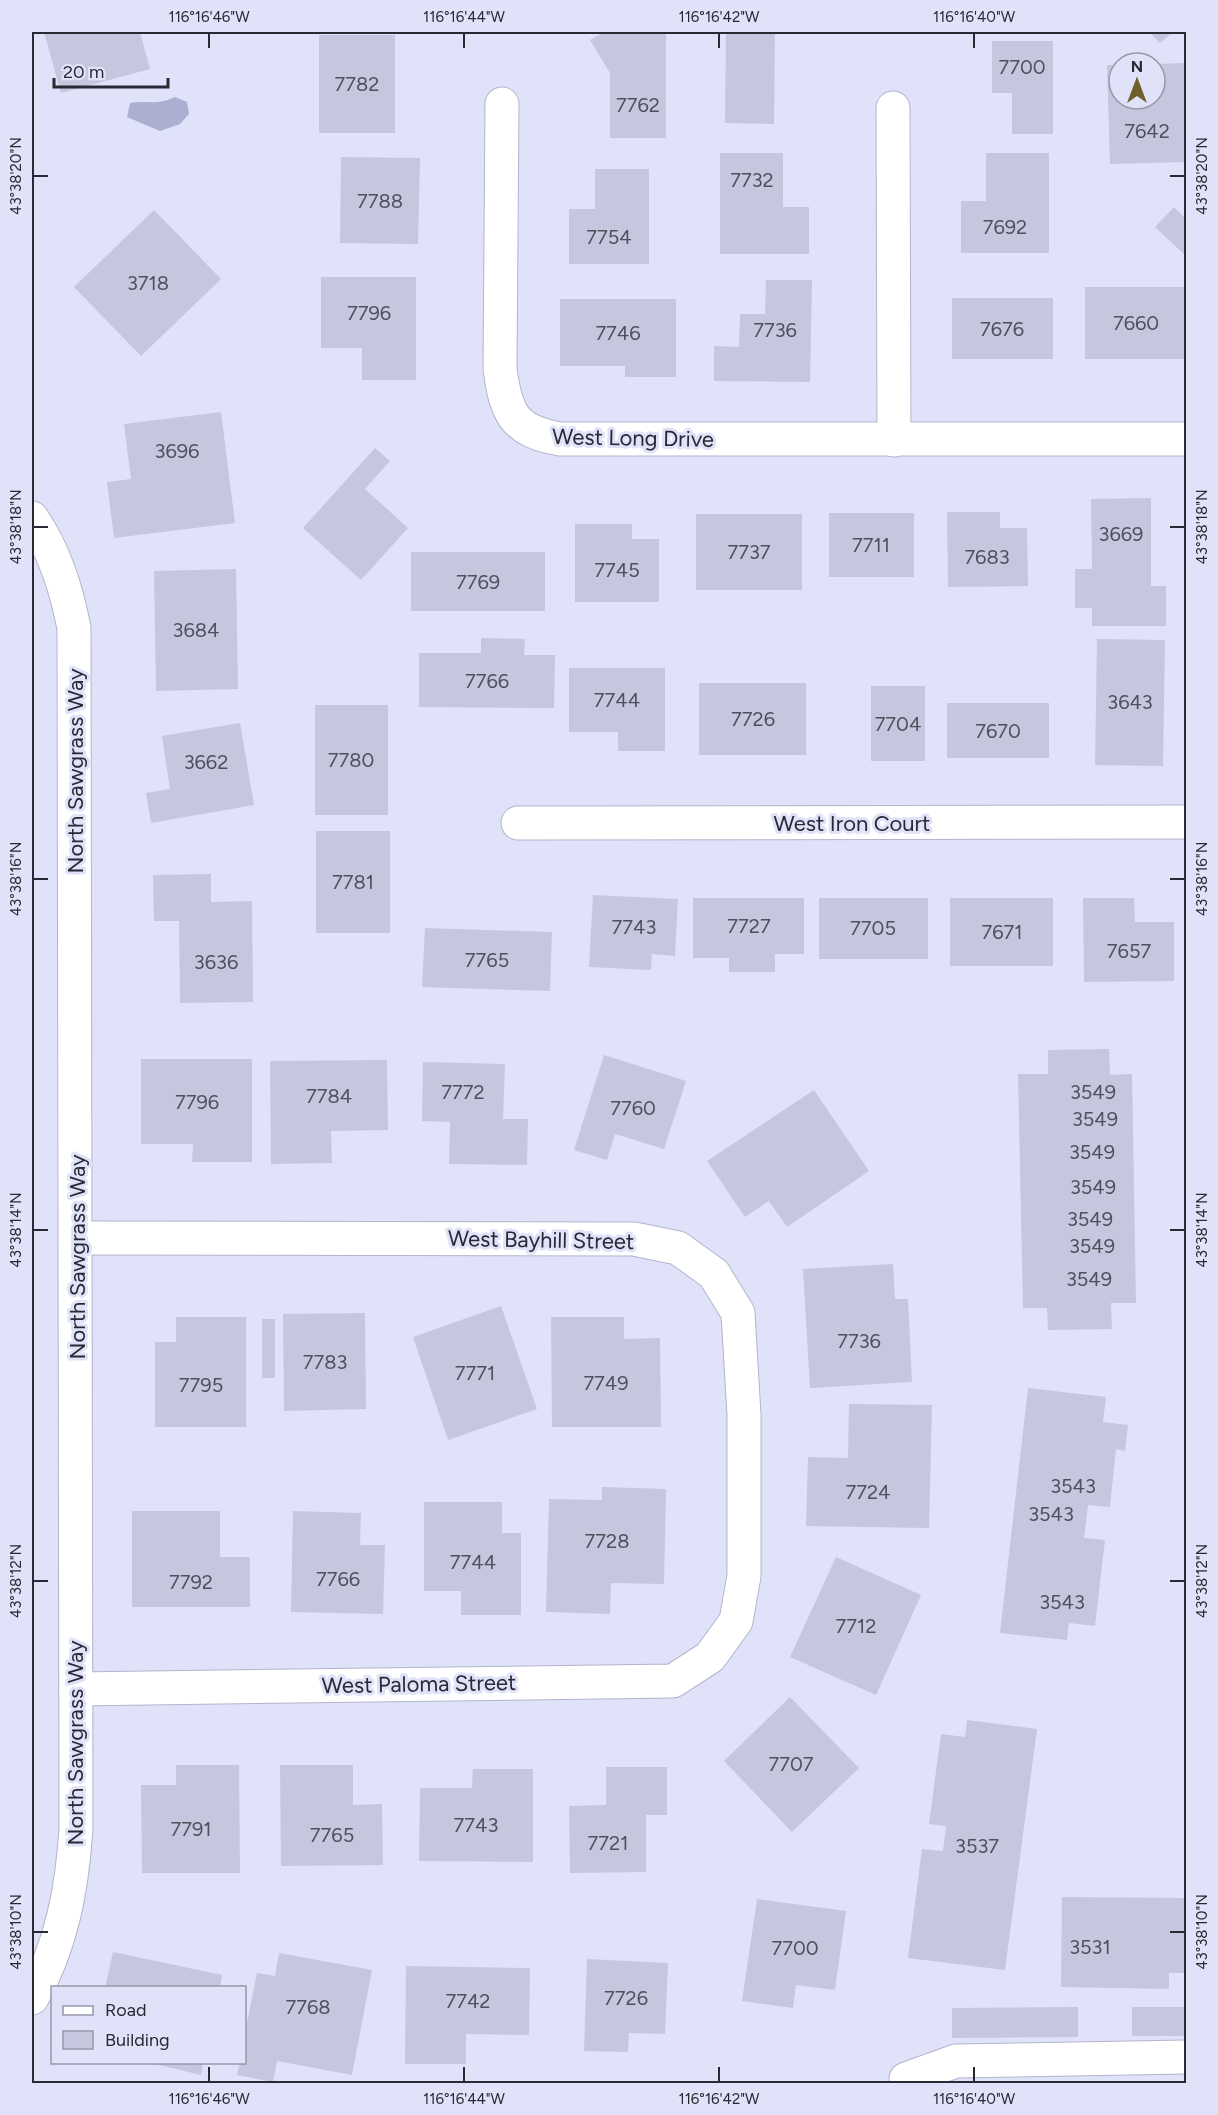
<svg xmlns="http://www.w3.org/2000/svg" width="1218" height="2115" viewBox="0 0 1218 2115" font-family="Figtree,sans-serif">
  <style>
    .water { fill: #abafd2 }
    .building { fill: #c5c7de }
    .lines { fill: none; stroke-linecap: round; stroke-linejoin: round }
    .minor-casing { stroke: #b2b5cb; stroke-width: 35 }
    .minor { stroke: #fff; stroke-width: 33 }
    .ticks { fill: none; stroke: #282932; stroke-width: 2 }
    .labels { text-anchor: middle; dominant-baseline: central; stroke-width: 6; stroke-linejoin: round; paint-order: stroke }
    .number-label { font-size: 20px; fill: #4f505d }
    .street-label { font-size: 22px; fill: #282932; stroke: #dfe2f9 }
    .neatline { fill: none; stroke: #282932; stroke-width: 2 }
    .ticks-label { font-size: 15px; text-anchor: middle; fill: #282932 }
  </style>
  <rect width="100%" height="100%" fill="#dfe2f9"/>
  <!-- water -->
  <path class="water" d="M175,97L187,102L189,114L180,124L160,131L127,117L130,103C149,100 156,106 175,97Z"/>
  <!-- building -->
  <g class="building">
    <path d="M44,32H140L150,69L61,93Z"/>
    <path d="M604,32H664L666,35V138H610V73L590,40Z"/>
    <path d="M726,32H775L774,124L725,123Z"/>
    <path d="M1149,32H1173L1160,43Z"/>
    <rect x="319" y="35" width="76" height="98"/>
    <path d="M992,41H1053V134H1012V93H992Z"/>
    <path d="M1184,63L1186,162L1110,164L1107,65H1119V99H1155V64Z"/>
    <path d="M720,153H783V207H809V254H720Z"/>
    <path d="M986,153H1049V253H961V201H986Z"/>
    <path d="M341,157L420,158L418,244L340,243Z"/>
    <path d="M595,169H649V264H569V209H595Z"/>
    <path d="M1174,207L1186,219V256L1155,227Z"/>
    <path d="M154,210L221,279L141,356L74,287Z"/>
    <path d="M321,277H416V380H362V348H321Z"/>
    <path d="M766,280H812L810,382L714,381V346L739,347L740,314H765Z"/>
    <rect x="1085" y="287" width="101" height="72"/>
    <rect x="952" y="298" width="101" height="61"/>
    <path d="M560,299H676V377H625V366H560Z"/>
    <path d="M221,412L235,523L114,538L107,482L131,479L124,424Z"/>
    <path d="M375,448L390,461L365,489L408,528L361,580L303,528Z"/>
    <path d="M1151,498V586H1166V626H1092V608H1075V569H1092L1091,499Z"/>
    <path d="M947,512H1000V528H1027L1028,586L948,587Z"/>
    <rect x="829" y="513" width="85" height="64"/>
    <rect x="696" y="514" width="106" height="76"/>
    <path d="M575,524H632V539H659V602H575Z"/>
    <rect x="411" y="552" width="134" height="59"/>
    <path d="M236,569L238,689L156,691L154,571Z"/>
    <path d="M481,638L525,639L524,655H555L554,708L419,707V653H481Z"/>
    <path d="M1097,639L1165,640L1163,766L1095,765Z"/>
    <path d="M569,668H665V751H618V732H569Z"/>
    <rect x="699" y="683" width="107" height="72"/>
    <rect x="871" y="686" width="54" height="75"/>
    <rect x="947" y="703" width="102" height="55"/>
    <rect x="315" y="705" width="73" height="110"/>
    <path d="M240,723L254,805L151,823L146,793L170,789L162,736Z"/>
    <rect x="316" y="831" width="74" height="102"/>
    <path d="M211,874V902L252,901L253,1002L180,1003L179,921H154L153,875Z"/>
    <path d="M593,895L678,899L675,956L652,954L651,970L589,967Z"/>
    <path d="M693,898H804V954H775V972H729V958H693Z"/>
    <rect x="819" y="898" width="109" height="61"/>
    <rect x="950" y="898" width="103" height="68"/>
    <path d="M1083,898H1134L1135,922H1174V981L1084,982Z"/>
    <path d="M425,928L552,932L550,991L422,987Z"/>
    <path d="M1109,1049L1110,1075L1132,1074L1136,1303H1111L1112,1329L1048,1330L1047,1308H1023L1018,1074H1048V1050Z"/>
    <path d="M604,1055L686,1081L664,1149L615,1134L607,1160L574,1150Z"/>
    <path d="M141,1059H252V1162H192L193,1144H141Z"/>
    <path d="M387,1060L388,1130L331,1131L332,1163L271,1164L270,1061Z"/>
    <path d="M423,1062L505,1064L503,1119H528L527,1165L449,1164L450,1122L422,1121Z"/>
    <path d="M814,1090L869,1171L787,1227L769,1201L745,1217L707,1161Z"/>
    <rect x="1184" y="1232" width="2" height="67"/>
    <path d="M893,1264L895,1299H908L912,1382L810,1388L803,1269Z"/>
    <path d="M501,1306L537,1409L448,1440L413,1337Z"/>
    <path d="M365,1313L366,1409L284,1411L283,1314Z"/>
    <path d="M176,1317H246V1427H155V1342H176Z"/>
    <path d="M551,1317H624V1339L660,1338L661,1427H552Z"/>
    <rect x="262" y="1319" width="13" height="59"/>
    <path d="M1028,1388L1106,1397L1103,1422L1128,1425L1125,1451L1116,1449L1110,1507L1088,1505L1084,1538L1105,1540L1095,1626L1069,1623L1067,1640L1000,1633Z"/>
    <path d="M849,1404L932,1405L929,1528L806,1526L808,1457L848,1458Z"/>
    <path d="M602,1487L666,1489L664,1584L611,1583L610,1614L546,1612L549,1499L602,1500Z"/>
    <path d="M424,1502H502V1533H521V1615H461V1591H424Z"/>
    <path d="M132,1511H220V1557H250V1607H132Z"/>
    <path d="M293,1511L361,1513L360,1545H385L383,1614L291,1612Z"/>
    <path d="M836,1557L921,1595L876,1695L790,1657Z"/>
    <path d="M790,1697L859,1768L792,1832L724,1761Z"/>
    <path d="M967,1720L1037,1729L1005,1970L908,1958L922,1849L943,1851L946,1826L929,1824L941,1734L965,1737Z"/>
    <path d="M176,1765H239L240,1873H142L141,1785H176Z"/>
    <path d="M280,1765H353V1805L382,1804L383,1865L281,1866Z"/>
    <path d="M606,1767H667V1815H646V1872L570,1873L569,1806L606,1805Z"/>
    <path d="M473,1769H533V1862L419,1861L420,1788H472Z"/>
    <path d="M1062,1897L1186,1898V1973H1169V1989L1061,1987Z"/>
    <path d="M757,1899L846,1911L835,1990L796,1985L793,2008L742,2001Z"/>
    <path d="M113,1952L222,1975L220,1988H105Z"/>
    <path d="M279,1953L372,1970L352,2075L277,2061L273,2082L237,2075L240,2062H244V2038L257,1973L275,1976Z"/>
    <path d="M587,1959L668,1963L665,2034L629,2033L628,2052L584,2051Z"/>
    <path d="M406,1966L530,1968L529,2035L466,2034V2064H405Z"/>
    <path d="M1078,2007V2037L952,2038V2008Z"/>
    <rect x="1132" y="2007" width="54" height="29"/>
    <path d="M146,2062H203L201,2075Z"/>
  </g>
  <g class="lines">
    <defs>
      <g id="minor">
        <path d="M502,104L500,369C506,414 514,431 560,439H1186"/>
        <path d="M893,108L894,440"/>
        <path d="M32,518C55,552 66,588 74,628L76,1829C72,1888 62,1945 32,1998"/>
        <path d="M518,823L1186,822"/>
        <path d="M76,1689L673,1681L710,1657L736,1621L744,1576V1415L738,1313L714,1274L678,1248L634,1239L77,1238"/>
        <path d="M906,2079L956,2061L1186,2057"/>
      </g>
    </defs>
    <!-- minor casing -->
    <use href="#minor" class="minor-casing"/>
    <!-- minor -->
    <use href="#minor" class="minor"/>
  </g>
  <!-- ticks -->
  <path class="ticks" d="M209,33V48M464,33V48M719,33V48M974,33V48M33,176H48M1170,176H1185M33,527H48M1170,527H1185M33,879H48M1170,879H1185M33,1230H48M1170,1230H1185M33,1581H48M1170,1581H1185M33,1932H48M1170,1932H1185M209,2067V2082M464,2067V2082M719,2067V2082M974,2067V2082"/>
  <g class="labels">
    <!-- number labels -->
    <g class="number-label">
      <text x="1022" y="67">7700</text>
      <text x="357" y="84">7782</text>
      <text x="638" y="105">7762</text>
      <text x="1147" y="131">7642</text>
      <text x="752" y="180">7732</text>
      <text x="380" y="201">7788</text>
      <text x="1005" y="227">7692</text>
      <text x="609" y="237">7754</text>
      <text x="148" y="283">3718</text>
      <text x="369" y="313">7796</text>
      <text x="1136" y="323">7660</text>
      <text x="1002" y="329">7676</text>
      <text x="775" y="330">7736</text>
      <text x="618" y="333">7746</text>
      <text x="177" y="451">3696</text>
      <text x="1121" y="534">3669</text>
      <text x="871" y="545">7711</text>
      <text x="749" y="552">7737</text>
      <text x="987" y="557">7683</text>
      <text x="617" y="570">7745</text>
      <text x="478" y="582">7769</text>
      <text x="196" y="630">3684</text>
      <text x="487" y="681">7766</text>
      <text x="617" y="700">7744</text>
      <text x="1130" y="702">3643</text>
      <text x="753" y="719">7726</text>
      <text x="898" y="724">7704</text>
      <text x="998" y="731">7670</text>
      <text x="351" y="760">7780</text>
      <text x="206" y="762">3662</text>
      <text x="353" y="882">7781</text>
      <text x="749" y="926">7727</text>
      <text x="634" y="927">7743</text>
      <text x="873" y="928">7705</text>
      <text x="1002" y="932">7671</text>
      <text x="1129" y="951">7657</text>
      <text x="487" y="960">7765</text>
      <text x="216" y="962">3636</text>
      <text x="463" y="1092">7772</text>
      <text x="1093" y="1092">3549</text>
      <text x="329" y="1096">7784</text>
      <text x="197" y="1102">7796</text>
      <text x="633" y="1108">7760</text>
      <text x="1095" y="1119">3549</text>
      <text x="1092" y="1152">3549</text>
      <text x="1093" y="1187">3549</text>
      <text x="1090" y="1219">3549</text>
      <text x="1092" y="1246">3549</text>
      <text x="1089" y="1279">3549</text>
      <text x="859" y="1341">7736</text>
      <text x="325" y="1362">7783</text>
      <text x="475" y="1373">7771</text>
      <text x="606" y="1383">7749</text>
      <text x="201" y="1385">7795</text>
      <text x="1073" y="1486">3543</text>
      <text x="868" y="1492">7724</text>
      <text x="1051" y="1514">3543</text>
      <text x="607" y="1541">7728</text>
      <text x="473" y="1562">7744</text>
      <text x="338" y="1579">7766</text>
      <text x="191" y="1582">7792</text>
      <text x="1062" y="1602">3543</text>
      <text x="856" y="1626">7712</text>
      <text x="791" y="1764">7707</text>
      <text x="476" y="1825">7743</text>
      <text x="191" y="1829">7791</text>
      <text x="332" y="1835">7765</text>
      <text x="608" y="1843">7721</text>
      <text x="977" y="1846">3537</text>
      <text x="1090" y="1947">3531</text>
      <text x="795" y="1948">7700</text>
      <text x="626" y="1998">7726</text>
      <text x="468" y="2001">7742</text>
      <text x="308" y="2007">7768</text>
    </g>
    <!-- street labels -->
    <g class="street-label">
      <text transform="translate(633 438) rotate(1)">West Long Drive</text>
      <text transform="translate(75 771) rotate(-90)">North Sawgrass Way</text>
      <text x="852" y="823">West Iron Court</text>
      <text transform="translate(541 1240) rotate(1)">West Bayhill Street</text>
      <text transform="translate(77 1257) rotate(-90)">North Sawgrass Way</text>
      <text transform="translate(419 1684) rotate(-1)">West Paloma Street</text>
      <text transform="translate(75 1743) rotate(-90)">North Sawgrass Way</text>
    </g>
  </g>
  <!-- border -->
  <rect width="1218" height="2115" fill="none" stroke="#dfe2f9" stroke-width="66"/>
  <!-- legend -->
  <rect x="51" y="1986" width="195" height="78" fill="#dfe2f9" stroke="#9698a9" stroke-width="1.5"/>
  <rect x="63" y="2006" width="30" height="9" fill="#ffffff" stroke="#9698a9" stroke-width="1.5"/>
  <text x="105" y="2016" font-size="18" fill="#282932">Road</text>
  <rect x="63" y="2031" width="30" height="18" fill="#c5c7de" stroke="#9698a9" stroke-width="1.5"/>
  <text x="105" y="2046" font-size="18" fill="#282932">Building</text>
  <!-- north arrow -->
  <g transform="translate(1137 81)"><circle r="28" fill="#dfe2f9" stroke="#9698a9" stroke-width="1.5"/>
  <path d="M0-4.5L10 22L0 15L-10 22Z" fill="#705f2d"/>
  <text y="-9" font-size="16" font-weight="bold" text-anchor="middle" fill="#282932">N</text>
  </g>
  <!-- scale -->
  <path d="M54 78v9h114v-9" fill="none" stroke="#282932" stroke-width="3"/>
  <text x="63" y="78" font-size="18" fill="#282932" stroke="#dfe2f9" stroke-width="4.5" paint-order="stroke">20 m</text>
  <rect x="33" y="33" width="1152" height="2049" class="neatline"/>
  <g class="ticks-label">
    <text x="209" y="22">116°16'46"W</text>
    <text x="464" y="22">116°16'44"W</text>
    <text x="719" y="22">116°16'42"W</text>
    <text x="974" y="22">116°16'40"W</text>
    <text transform="translate(16 176) rotate(-90)" y="5">43°38'20"N</text>
    <text transform="translate(1202 176) rotate(-90)" y="5">43°38'20"N</text>
    <text transform="translate(16 527) rotate(-90)" y="5">43°38'18"N</text>
    <text transform="translate(1202 527) rotate(-90)" y="5">43°38'18"N</text>
    <text transform="translate(16 879) rotate(-90)" y="5">43°38'16"N</text>
    <text transform="translate(1202 879) rotate(-90)" y="5">43°38'16"N</text>
    <text transform="translate(16 1230) rotate(-90)" y="5">43°38'14"N</text>
    <text transform="translate(1202 1230) rotate(-90)" y="5">43°38'14"N</text>
    <text transform="translate(16 1581) rotate(-90)" y="5">43°38'12"N</text>
    <text transform="translate(1202 1581) rotate(-90)" y="5">43°38'12"N</text>
    <text transform="translate(16 1932) rotate(-90)" y="5">43°38'10"N</text>
    <text transform="translate(1202 1932) rotate(-90)" y="5">43°38'10"N</text>
    <text x="209" y="2104">116°16'46"W</text>
    <text x="464" y="2104">116°16'44"W</text>
    <text x="719" y="2104">116°16'42"W</text>
    <text x="974" y="2104">116°16'40"W</text>
  </g>
</svg>
